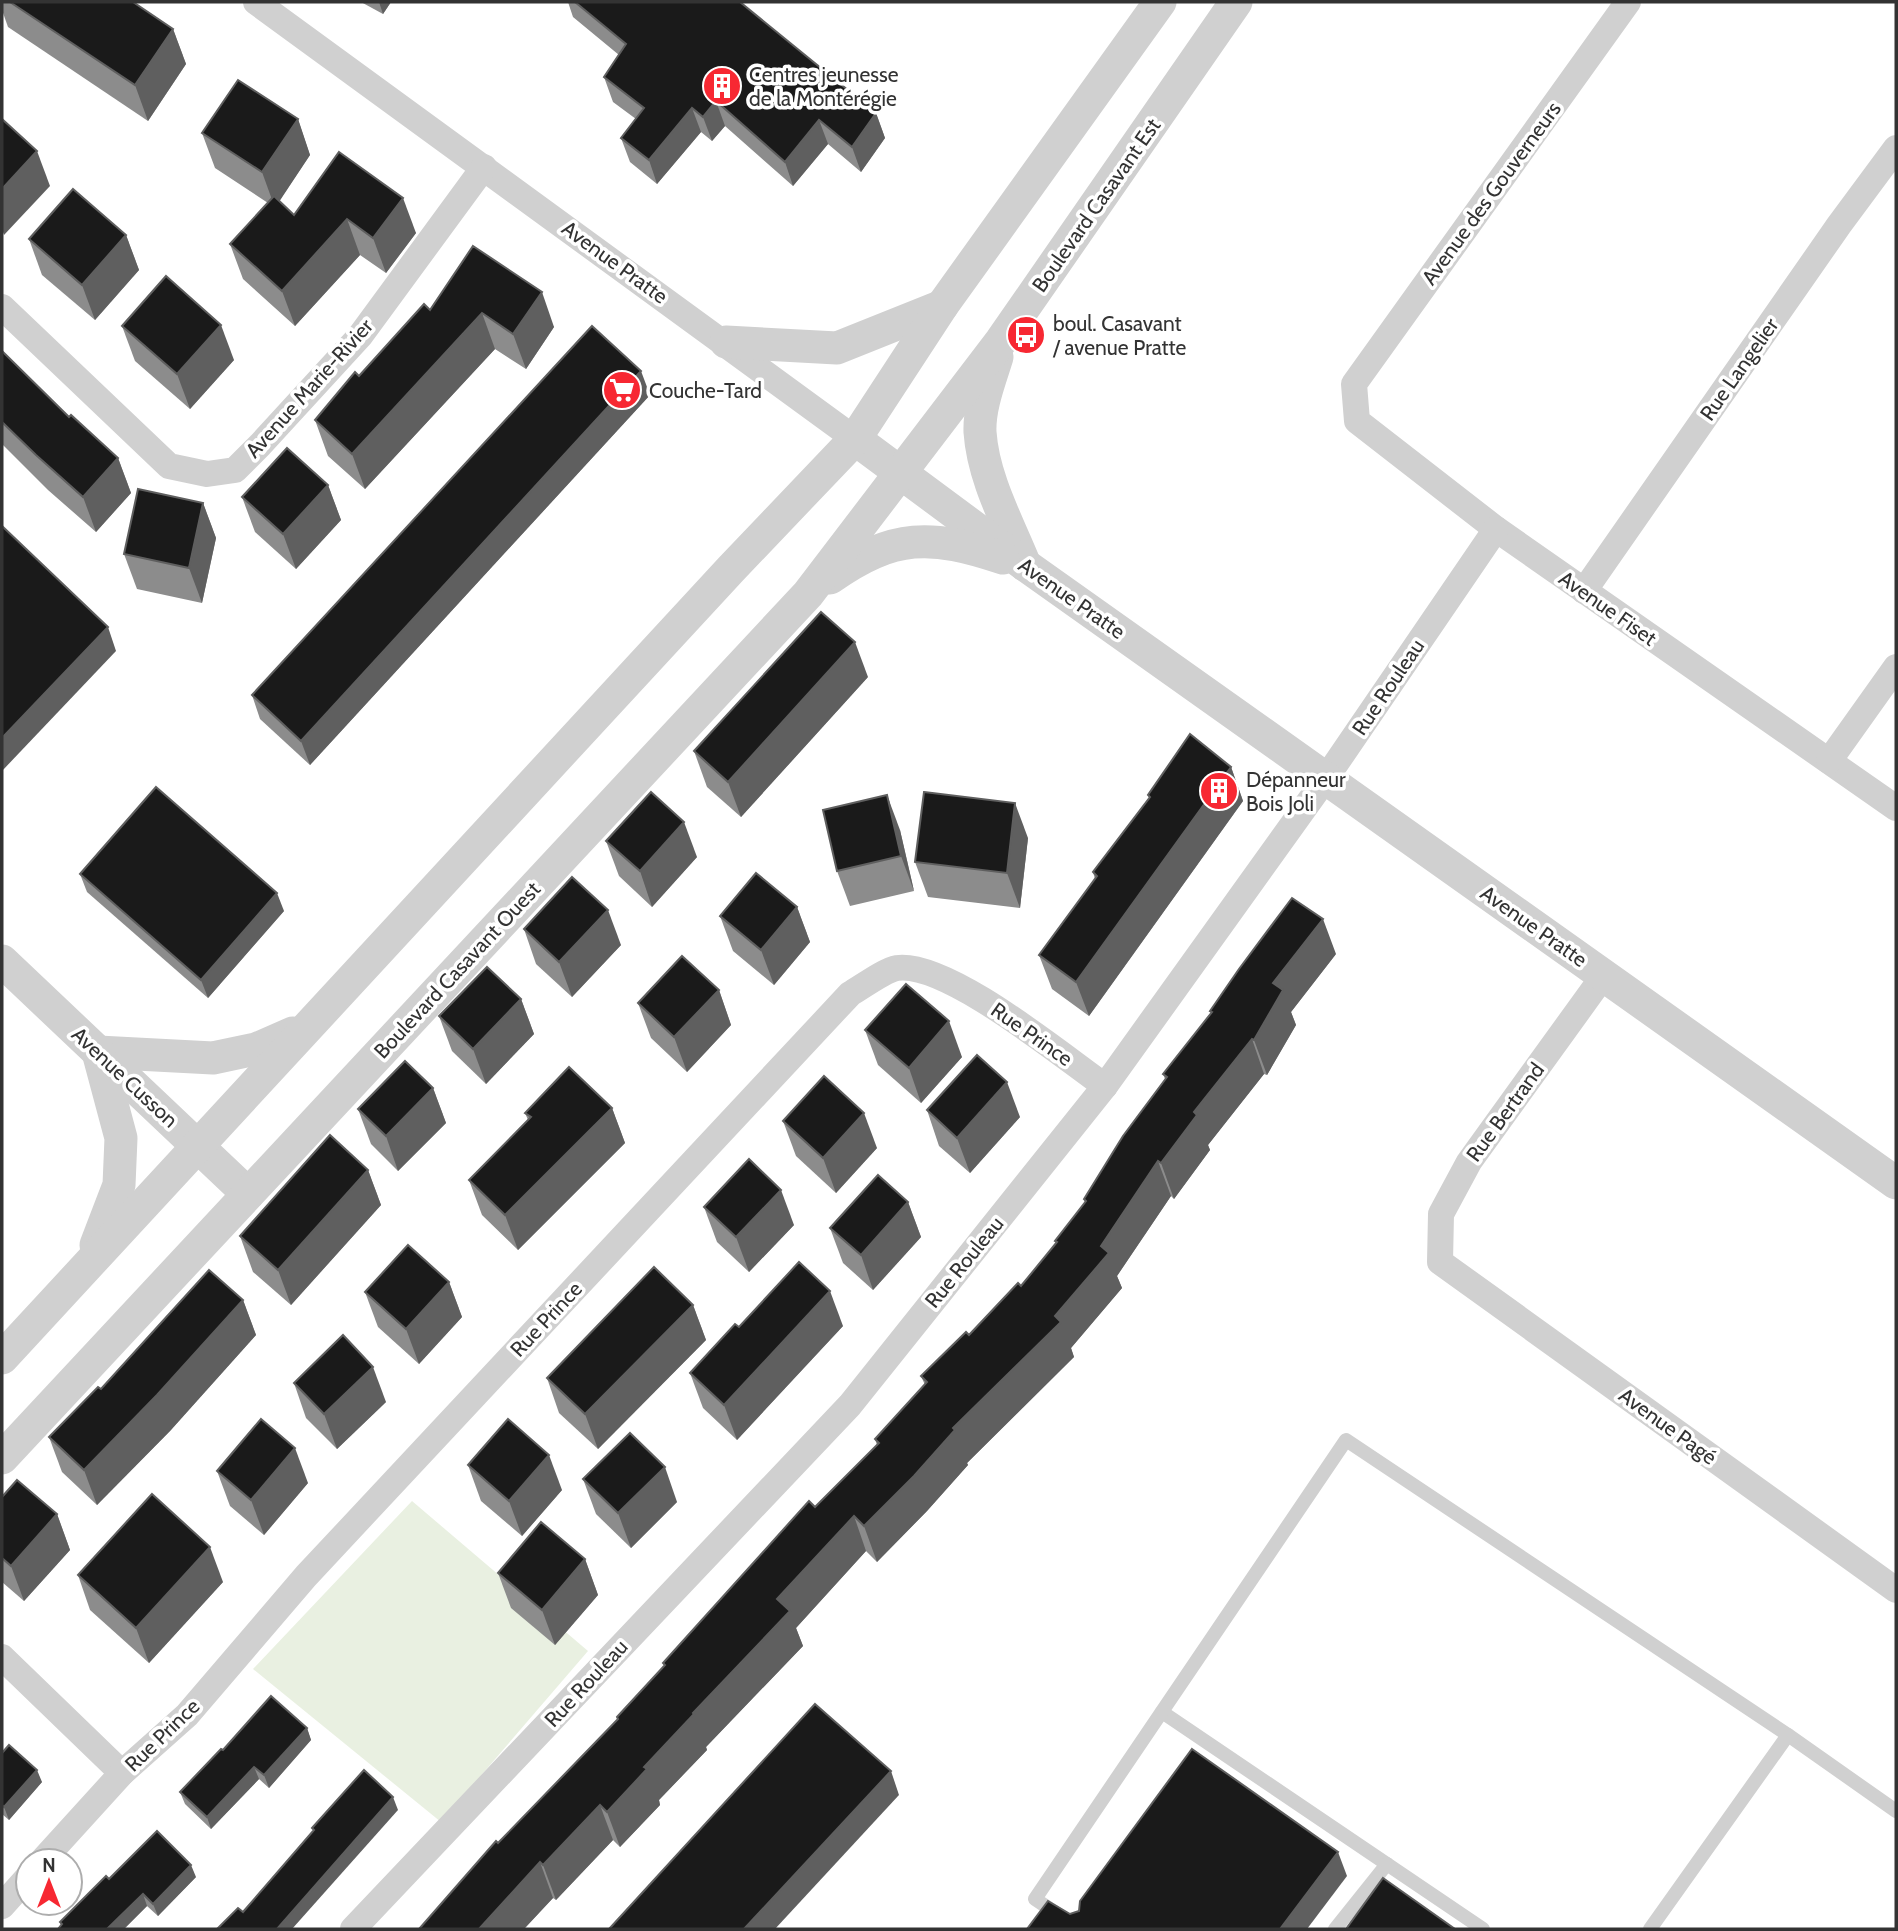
<svg xmlns="http://www.w3.org/2000/svg" width="1898" height="1931" viewBox="0 0 1898 1931" font-family="Cabin,sans-serif">
  <style>
    .green { fill: #e9f0e1 }
    .lines { fill: none; stroke-linecap: round; stroke-linejoin: round }
    .service { stroke: #d0d0d0; stroke-width: 14 }
    .minor { stroke: #d0d0d0; stroke-width: 26 }
    .tertiary { stroke: #d0d0d0; stroke-width: 33 }
    .wall { fill: #8c8c8c }
    .shaded-wall { fill: #5f5f5f }
    .building { fill: #1a1a1a; stroke: #5f5f5f; stroke-width: 2 }
    .labels { text-anchor: middle; dominant-baseline: central; stroke-width: 7; stroke-linejoin: round; paint-order: stroke }
    .poi-label { font-size: 21px; fill: #333; stroke: #fff; text-anchor: start }
    .street-label { font-size: 21px; fill: #333; stroke: #fff }
  </style>
  <rect width="100%" height="100%" fill="#fff"/>
  <!-- green -->
  <path class="green" d="M412,1501L588,1651L441,1822L253,1669Z"/>
  <g class="lines">
    <!-- service -->
    <g class="service">
      <path d="M1162,1712L1483,1929"/>
      <path d="M1080,1929L1035,1899L1346,1440L1788,1735"/>
      <path d="M1335,1929L1387,1864"/>
      <path d="M1650,1929L1788,1735L1896,1811"/>
    </g>
    <!-- minor -->
    <g class="minor">
      <path d="M256,2L855,439"/>
      <path d="M1628,2L1354,384L1357,421L1496,529L1896,808"/>
      <path d="M2,307L169,466L207,474L235,470L260,445L360,336L484,167"/>
      <path d="M1584,591L1839,225L1896,148"/>
      <path d="M1829,761L1896,667"/>
      <path d="M1604,975L1469,1162L1441,1214L1440,1262L1896,1590"/>
      <path d="M2,1657L122,1773"/>
      <path d="M42,1861L122,1773L187,1715L306,1576L850,994C862,987 885,970 897,968C947,961 1062,1056 1105,1086"/>
      <path d="M2,1906L28,1877"/>
      <path d="M353,1929L850,1405L1105,1086L1326,778L1496,529"/>
    </g>
    <!-- tertiary -->
    <g class="tertiary">
      <path d="M726,342L837,348L942,306"/>
      <path d="M997,357C990,380 979,407 980,432C983,478 1008,523 1025,565"/>
      <path d="M855,439L1025,565L1896,1183"/>
      <path d="M830,578C894,533 931,534 1003,558"/>
      <path d="M2,961L248,1194"/>
      <path d="M98,1052L213,1058L256,1049L293,1033"/>
      <path d="M96,1245L119,1185L121,1138L98,1052"/>
      <path d="M2,1358L731,569L855,439L942,306L1160,2"/>
      <path d="M2,1458L808,594L1001,341L1236,2"/>
    </g>
  </g>
  <!-- wall -->
  <g class="wall">
    <path d="M2,2H133L173,29L186,64L148,121L8,27L2,10Z"/>
    <path d="M361,2H391L383,14Z"/>
    <path d="M568,2H740L876,113L885,138L861,172L828,144L793,186L725,126L712,141L701,132L657,184L630,162L621,138L636,119L613,102L604,77L619,55L573,17Z"/>
    <path d="M298,119L310,155L279,201L294,215L339,152L416,233L386,273L360,255L295,326L243,279L230,244L268,203L215,168L202,133Z"/>
    <path d="M126,235L139,270L95,320L42,275L29,239Z"/>
    <path d="M473,246L554,327L526,369L495,349L365,489L328,456L315,420L359,376L430,310Z"/>
    <path d="M122,326L234,360L190,409L135,361Z"/>
    <path d="M2,351L69,417L118,458L131,493L96,532L48,490L2,444Z"/>
    <path d="M650,395L310,765L260,719L252,695Z"/>
    <path d="M328,485L341,520L296,569L255,532L242,497Z"/>
    <path d="M203,503L216,538L202,603L137,589L124,554Z"/>
    <path d="M868,677L741,817L707,787L694,751Z"/>
    <path d="M1231,767L1243,801L1089,1016L1052,989L1039,955L1095,879L1093,872L1149,798L1148,795Z"/>
    <path d="M900,830L914,891L850,906L837,871Z"/>
    <path d="M1028,838L1020,908L928,897L915,862Z"/>
    <path d="M606,841L697,857L652,907L619,876Z"/>
    <path d="M80,874L284,911L208,998L87,892Z"/>
    <path d="M797,907L810,942L774,985L733,951L720,916Z"/>
    <path d="M524,929L621,945L572,997L536,964Z"/>
    <path d="M1336,954L1291,1012L1296,1025L1267,1075L1264,1074L1208,1145L1210,1150L1174,1199L1171,1196L1117,1276L1122,1288L1071,1348L1074,1357L967,1463L968,1465L927,1511L877,1562L866,1551L796,1628L803,1646L706,1747L707,1750L659,1800L660,1805L620,1847L613,1840L556,1900L553,1898L524,1929H419L618,1719L617,1717L664,1666L663,1663L877,1445L875,1439L925,1385L921,1376L969,1335L1021,1286L1056,1244L1055,1241L1085,1203L1084,1199L1165,1079L1163,1074L1211,1013L1210,1011Z"/>
    <path d="M719,990L731,1025L687,1072L651,1038L638,1003Z"/>
    <path d="M521,999L534,1034L486,1084L452,1051L439,1016Z"/>
    <path d="M865,1030L962,1057L921,1103L878,1065Z"/>
    <path d="M433,1088L446,1123L398,1171L371,1144L358,1109Z"/>
    <path d="M612,1108L625,1143L518,1250L482,1215L469,1180L528,1120L525,1113Z"/>
    <path d="M927,1110L1020,1117L970,1173L939,1146Z"/>
    <path d="M783,1121L877,1148L836,1193L796,1156Z"/>
    <path d="M368,1170L381,1205L291,1305L253,1272L240,1236Z"/>
    <path d="M908,1202L921,1237L873,1290L843,1263L830,1228Z"/>
    <path d="M704,1207L794,1225L749,1272L717,1242Z"/>
    <path d="M449,1282L462,1317L419,1364L378,1327L365,1292Z"/>
    <path d="M243,1300L256,1335L170,1431L97,1505L62,1472L49,1437L101,1389Z"/>
    <path d="M693,1305L706,1340L598,1449L559,1413L547,1378Z"/>
    <path d="M843,1326L737,1440L703,1408L690,1373L739,1327Z"/>
    <path d="M294,1383L386,1402L337,1449L306,1418Z"/>
    <path d="M468,1465L562,1490L522,1536L481,1501Z"/>
    <path d="M217,1471L308,1483L264,1535L230,1506Z"/>
    <path d="M583,1479L677,1502L631,1548L596,1514Z"/>
    <path d="M2,1497L57,1514L70,1550L24,1601L2,1582Z"/>
    <path d="M585,1559L598,1595L555,1645L511,1608L498,1573Z"/>
    <path d="M78,1575L223,1582L149,1663L90,1610Z"/>
    <path d="M307,1728L311,1740L269,1788L259,1779L211,1829L185,1804L180,1792L223,1750Z"/>
    <path d="M2,1753L42,1782L9,1820L2,1814V1815Z"/>
    <path d="M196,1877L158,1916L147,1906L124,1929H58L61,1926L60,1922L109,1879Z"/>
  </g>
  <!-- shaded-wall -->
  <g class="shaded-wall">
    <path d="M379,2H391L383,14Z"/>
    <path d="M173,29L186,64L148,121L135,85Z"/>
    <path d="M716,101L725,126L712,141L703,117Z"/>
    <path d="M692,108L701,132L657,184L649,160Z"/>
    <path d="M876,113L885,138L861,172L852,147Z"/>
    <path d="M298,119L310,155L275,208L262,172Z"/>
    <path d="M819,120L828,144L793,186L785,162Z"/>
    <path d="M37,151L50,186L4,235L2,229V189Z"/>
    <path d="M403,198L416,233L386,273L373,238Z"/>
    <path d="M347,219L360,255L295,326L282,291Z"/>
    <path d="M126,235L139,270L95,320L82,285Z"/>
    <path d="M542,292L554,327L526,369L513,334Z"/>
    <path d="M482,313L495,349L365,489L352,454Z"/>
    <path d="M221,325L234,360L190,409L177,374Z"/>
    <path d="M641,371L650,395L310,765L301,741Z"/>
    <path d="M118,458L131,493L96,532L83,497Z"/>
    <path d="M328,485L341,520L296,569L283,534Z"/>
    <path d="M203,503L216,538L202,603L189,568Z"/>
    <path d="M108,627L116,651L2,771V738Z"/>
    <path d="M855,642L868,677L741,817L728,782Z"/>
    <path d="M1231,767L1243,801L1089,1016L1076,982Z"/>
    <path d="M887,795L900,830L914,891L901,856Z"/>
    <path d="M1015,803L1028,838L1020,908L1007,873Z"/>
    <path d="M684,822L697,857L652,907L640,871Z"/>
    <path d="M277,893L284,911L208,998L201,980Z"/>
    <path d="M797,907L810,942L774,985L761,950Z"/>
    <path d="M608,910L621,945L572,997L559,962Z"/>
    <path d="M1323,919L1336,954L1291,1012L1296,1025L1267,1075L1254,1040L1273,983Z"/>
    <path d="M719,990L731,1025L687,1072L674,1037Z"/>
    <path d="M521,999L534,1034L486,1084L473,1049Z"/>
    <path d="M949,1021L962,1057L921,1103L909,1068Z"/>
    <path d="M1252,1039L1264,1074L1208,1145L1210,1150L1174,1199L1161,1163L1194,1112Z"/>
    <path d="M1007,1082L1020,1117L970,1173L957,1138Z"/>
    <path d="M433,1088L446,1123L398,1171L386,1136Z"/>
    <path d="M612,1108L625,1143L518,1250L505,1215Z"/>
    <path d="M864,1113L877,1148L836,1193L823,1158Z"/>
    <path d="M1158,1161L1171,1196L1117,1276L1122,1288L1071,1348L1074,1357L967,1463L968,1465L927,1511L877,1562L864,1526L1055,1316Z"/>
    <path d="M368,1170L381,1205L291,1305L278,1270Z"/>
    <path d="M781,1190L794,1225L749,1272L736,1237Z"/>
    <path d="M908,1202L921,1237L873,1290L861,1255Z"/>
    <path d="M449,1282L462,1317L419,1364L406,1329Z"/>
    <path d="M830,1291L843,1326L737,1440L724,1405Z"/>
    <path d="M243,1300L256,1335L170,1431L97,1505L84,1470Z"/>
    <path d="M693,1305L706,1340L598,1449L585,1414Z"/>
    <path d="M373,1367L386,1402L337,1449L324,1414Z"/>
    <path d="M295,1448L308,1483L264,1535L251,1500Z"/>
    <path d="M549,1455L562,1490L522,1536L509,1501Z"/>
    <path d="M665,1467L677,1502L631,1548L618,1513Z"/>
    <path d="M57,1514L70,1550L24,1601L11,1566Z"/>
    <path d="M854,1516L866,1551L796,1628L803,1646L706,1747L707,1750L659,1800L660,1805L620,1847L607,1812L777,1599Z"/>
    <path d="M210,1547L223,1582L149,1663L136,1628Z"/>
    <path d="M585,1559L598,1595L555,1645L542,1610Z"/>
    <path d="M307,1728L311,1740L269,1788L264,1775Z"/>
    <path d="M254,1767L259,1779L211,1829L207,1817Z"/>
    <path d="M37,1770L42,1782L9,1820L4,1807Z"/>
    <path d="M891,1771L899,1795L775,1929H744Z"/>
    <path d="M393,1797L398,1810L292,1929H277Z"/>
    <path d="M600,1805L613,1840L556,1900L543,1865Z"/>
    <path d="M1338,1852L1347,1876L1307,1929H1280Z"/>
    <path d="M540,1862L553,1898L524,1929H479Z"/>
    <path d="M191,1865L196,1877L158,1916L153,1904Z"/>
    <path d="M143,1894L147,1906L124,1929H107Z"/>
  </g>
  <!-- building -->
  <g class="building">
    <path d="M10,2H133L173,29L135,85Z"/>
    <path d="M575,2H740L876,113L852,147L819,120L785,162L716,101L703,117L692,108L649,160L621,138L644,108L604,77L626,44Z"/>
    <path d="M238,80L298,119L262,172L202,133Z"/>
    <path d="M2,119L37,151L2,189Z"/>
    <path d="M339,152L403,198L373,238L347,219L282,291L230,244L274,196L294,215Z"/>
    <path d="M73,189L126,235L82,285L29,239Z"/>
    <path d="M473,246L542,292L513,334L482,313L352,454L315,420L355,372L359,376L424,304L430,310Z"/>
    <path d="M166,276L221,325L177,374L122,326Z"/>
    <path d="M592,326L641,371L301,741L252,695Z"/>
    <path d="M2,351L69,417L71,415L118,458L83,497L36,455L2,422Z"/>
    <path d="M287,448L328,485L283,534L242,497Z"/>
    <path d="M138,489L203,503L189,568L124,554Z"/>
    <path d="M2,526L108,627L2,738Z"/>
    <path d="M821,612L855,642L728,782L694,751Z"/>
    <path d="M1190,734L1231,767L1076,982L1039,955L1097,876L1093,872L1150,797L1148,795Z"/>
    <path d="M156,787L277,893L201,980L80,874Z"/>
    <path d="M651,792L684,822L640,871L606,841Z"/>
    <path d="M924,792L1015,803L1007,873L915,862Z"/>
    <path d="M887,795L901,856L837,871L823,810Z"/>
    <path d="M756,873L797,907L761,950L720,916Z"/>
    <path d="M572,877L608,910L559,962L524,929Z"/>
    <path d="M1292,898L1323,919L1273,983L1283,990L1254,1040L1252,1039L1194,1112L1197,1115L1161,1163L1158,1161L1101,1246L1109,1253L1055,1316L1061,1322L953,1428L955,1430L914,1476L864,1526L854,1516L777,1599L790,1611L693,1713L694,1714L644,1767L647,1769L607,1812L600,1805L543,1865L540,1862L479,1929H419L496,1841L498,1843L618,1719L617,1717L665,1665L663,1663L809,1501L815,1507L879,1443L875,1439L927,1382L921,1376L966,1332L969,1335L1018,1283L1021,1286L1057,1242L1055,1241L1086,1201L1084,1199L1123,1136L1167,1077L1163,1074L1212,1012L1210,1011L1239,969Z"/>
    <path d="M682,956L719,990L674,1037L638,1003Z"/>
    <path d="M487,967L521,999L473,1049L439,1016Z"/>
    <path d="M906,984L949,1021L909,1068L865,1030Z"/>
    <path d="M977,1055L1007,1082L957,1138L927,1110Z"/>
    <path d="M405,1061L433,1088L386,1136L358,1109Z"/>
    <path d="M569,1067L612,1108L505,1215L469,1180L531,1117L525,1113Z"/>
    <path d="M824,1076L864,1113L823,1158L783,1121Z"/>
    <path d="M330,1135L368,1170L278,1270L240,1236Z"/>
    <path d="M749,1159L781,1190L736,1237L704,1207Z"/>
    <path d="M878,1175L908,1202L861,1255L830,1228Z"/>
    <path d="M408,1245L449,1282L406,1329L365,1292Z"/>
    <path d="M799,1262L830,1291L724,1405L690,1373L735,1324L739,1327Z"/>
    <path d="M654,1267L693,1305L585,1414L547,1378Z"/>
    <path d="M209,1270L243,1300L157,1395L84,1470L49,1437L98,1387L101,1389Z"/>
    <path d="M343,1335L373,1367L324,1414L294,1383Z"/>
    <path d="M261,1419L295,1448L251,1500L217,1471Z"/>
    <path d="M508,1419L549,1455L509,1501L468,1465Z"/>
    <path d="M630,1433L665,1467L618,1513L583,1479Z"/>
    <path d="M17,1480L57,1514L11,1566L2,1558V1497Z"/>
    <path d="M152,1494L210,1547L136,1628L78,1575Z"/>
    <path d="M541,1522L585,1559L542,1610L498,1573Z"/>
    <path d="M271,1696L307,1728L264,1775L254,1767L207,1817L180,1792L221,1749L223,1750Z"/>
    <path d="M815,1704L891,1771L744,1929H609Z"/>
    <path d="M9,1745L37,1770L4,1807L2,1805V1753Z"/>
    <path d="M1192,1749L1338,1852L1280,1929H1027L1048,1901L1070,1914L1079,1911L1080,1901Z"/>
    <path d="M364,1770L393,1797L277,1929H217L238,1908L243,1912L314,1830L312,1828Z"/>
    <path d="M157,1831L191,1865L153,1904L143,1894L107,1929H58L62,1924L60,1922L106,1876L109,1879Z"/>
    <path d="M1383,1878L1455,1929H1346Z"/>
  </g>
  <!-- icons -->
  <defs>
    <symbol id="building-disc" viewBox="-11 -11 22 22"><circle r="9.5" fill="#f72832" stroke="#fff"/><path d="M-4-6H4V6H1V3H-1V6H-4ZM-2.5-4.3h1.7v1.8h-1.7ZM.8-4.3h1.7v1.8H.8ZM-2.5-1h1.7V.8h-1.7ZM.8-1h1.7V.8H.8Z" fill="#fff"/></symbol>
    <symbol id="bus-disc" viewBox="-11 -11 22 22"><circle r="9.5" fill="#f72832" stroke="#fff"/><path d="M-5-6H5V4H4V6H2V4H-2V6H-4V4H-5ZM-3.5-4V0h7V-4ZM-3.5 1.2v1.5H-2V1.2ZM2 1.2v1.5H3.5V1.2Z" fill="#fff"/></symbol>
    <symbol id="supermarket-disc" viewBox="-11 -11 22 22"><circle r="9.5" fill="#f72832" stroke="#fff"/><path d="M-6-5.5h2.5l.6 2H6L4.5 2H-2.5L-4.4-4H-6ZM-1.5 3.2a1.3 1.3 0 1 0 .1 0ZM3 3.2a1.3 1.3 0 1 0 .1 0Z" fill="#fff"/></symbol>
  </defs>
  <g fill-rule="evenodd">
    <use href="#building-disc" x="700" y="64" width="44" height="44"/>
    <use href="#bus-disc" x="1004" y="313" width="44" height="44"/>
    <use href="#supermarket-disc" x="600" y="368" width="44" height="44"/>
    <use href="#building-disc" x="1197" y="769" width="44" height="44"/>
  </g>
  <g class="labels">
    <!-- poi labels -->
    <g class="poi-label">
      <text x="749" y="74">Centres jeunesse<tspan x="749" dy="24">de la Montérégie</tspan></text>
      <text x="1053" y="323">boul. Casavant<tspan x="1053" dy="24">/ avenue Pratte</tspan></text>
      <text x="649" y="390">Couche-Tard</text>
      <text x="1246" y="779">Dépanneur<tspan x="1246" dy="24">Bois Joli</tspan></text>
    </g>
    <!-- street labels -->
    <g class="street-label">
      <text transform="translate(1491 193) rotate(-54)">Avenue des Gouverneurs</text>
      <text transform="translate(1096 205) rotate(-55)">Boulevard Casavant Est</text>
      <text transform="translate(615 262) rotate(36)">Avenue Pratte</text>
      <text transform="translate(1739 369) rotate(-55)">Rue Langelier</text>
      <text transform="translate(309 388) rotate(-48)">Avenue Marie-Rivier</text>
      <text transform="translate(1072 598) rotate(35)">Avenue Pratte</text>
      <text transform="translate(1608 608) rotate(35)">Avenue Fiset</text>
      <text transform="translate(1388 687) rotate(-56)">Rue Rouleau</text>
      <text transform="translate(1534 926) rotate(35)">Avenue Pratte</text>
      <text transform="translate(457 970) rotate(-47)">Boulevard Casavant Ouest</text>
      <text transform="translate(1032 1034) rotate(35)">Rue Prince</text>
      <text transform="translate(125 1077) rotate(43)">Avenue Cusson</text>
      <text transform="translate(1505 1112) rotate(-54)">Rue Bertrand</text>
      <text transform="translate(964 1262) rotate(-51)">Rue Rouleau</text>
      <text transform="translate(546 1319) rotate(-47)">Rue Prince</text>
      <text transform="translate(1668 1426) rotate(36)">Avenue Pagé</text>
      <text transform="translate(586 1683) rotate(-47)">Rue Rouleau</text>
      <text transform="translate(162 1735) rotate(-44)">Rue Prince</text>
    </g>
  </g>
  <!-- border -->
  <rect width="1898" height="1931" fill="none" stroke="#333333" stroke-width="7"/>
  <!-- north arrow -->
  <g transform="translate(49 1882)"><circle r="33" fill="#ffffff" stroke="#adadad" stroke-width="2"/>
  <path d="M0-5L12 26L0 18L-12 26Z" fill="#f72832"/>
  <text y="-10" font-size="19" font-weight="bold" text-anchor="middle" fill="#333333">N</text>
  </g>
</svg>
